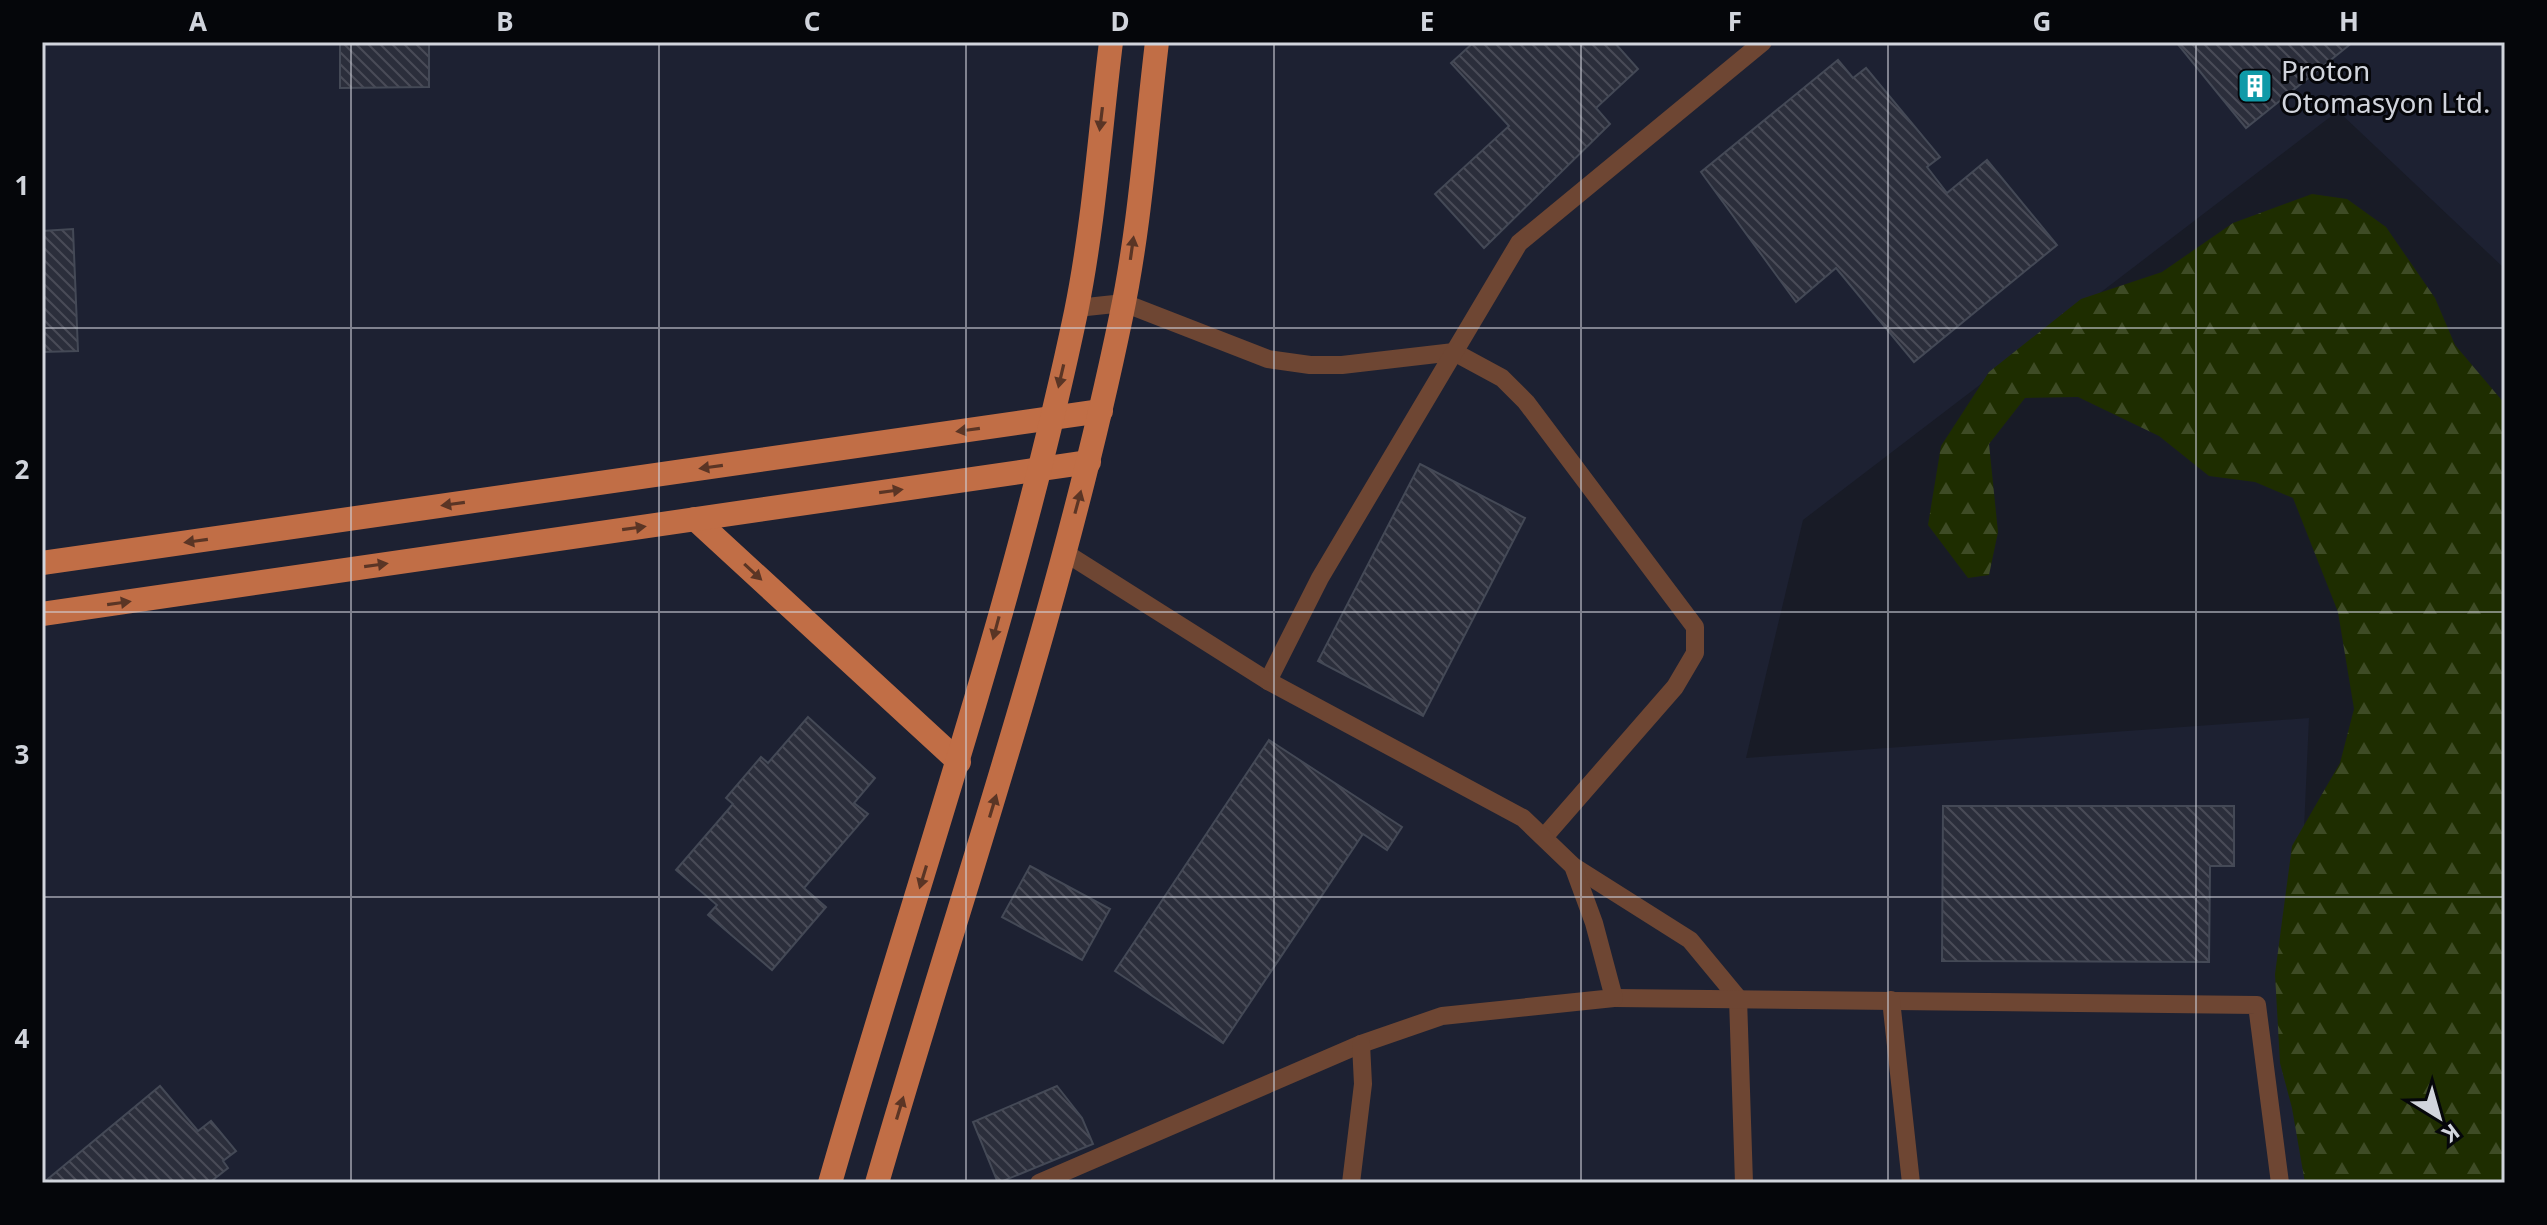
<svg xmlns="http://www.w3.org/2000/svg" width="2547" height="1225" viewBox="0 0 2547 1225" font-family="'Noto Sans',sans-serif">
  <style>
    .built { fill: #1d2132 }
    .forest { fill: url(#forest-firs) }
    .building { fill: url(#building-back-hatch); stroke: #444956; stroke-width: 2 }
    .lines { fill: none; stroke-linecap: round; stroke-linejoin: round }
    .street { stroke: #6e4633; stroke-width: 18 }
    .primary { stroke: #c16e46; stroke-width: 24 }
    .oneway { fill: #5a3525 }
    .grid { fill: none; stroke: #d1d4dc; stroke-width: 2; stroke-opacity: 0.55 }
    .labels { text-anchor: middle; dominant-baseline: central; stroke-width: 6; stroke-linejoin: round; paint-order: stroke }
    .poi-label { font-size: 28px; fill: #d1d4dc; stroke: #05060a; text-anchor: start }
    .neatline { fill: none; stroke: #d1d4dc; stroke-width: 3 }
    .grid-label { font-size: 26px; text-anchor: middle; font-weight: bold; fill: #d1d4dc }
  </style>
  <defs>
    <pattern id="forest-firs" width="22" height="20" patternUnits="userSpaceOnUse" patternTransform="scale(2)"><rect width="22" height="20" fill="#1e2d00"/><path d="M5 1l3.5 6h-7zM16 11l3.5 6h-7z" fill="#3e4b25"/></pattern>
    <pattern id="building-back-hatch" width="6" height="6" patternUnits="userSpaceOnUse" patternTransform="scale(2)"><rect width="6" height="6" fill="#2b2e3b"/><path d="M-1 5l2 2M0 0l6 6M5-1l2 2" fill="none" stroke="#494b57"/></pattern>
  </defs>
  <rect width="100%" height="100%" fill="#181b26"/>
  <!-- built -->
  <path class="built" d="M42,42H2505V269L2338,111L1803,520L1746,758L2309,718L2293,1074L2316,1183H42Z"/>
  <!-- forest -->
  <path class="forest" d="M2312,194L2347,199L2386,227L2435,298L2455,345L2505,404V1183H2305L2292,1108L2280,1063L2275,974L2292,846L2340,763L2354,709L2338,612L2293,498L2255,482L2209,476L2159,436L2078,397L2025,398L1989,444L1998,532L1989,575L1968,578L1928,525L1941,446L1989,372L2081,299L2162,272L2233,223Z"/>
  <!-- building -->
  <g class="building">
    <path d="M340,42H429V87L340,88Z"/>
    <path d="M1474,42H1614L1638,69L1596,108L1610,124L1484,248L1435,194L1509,126L1451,63Z"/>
    <path d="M2176,42H2353L2246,128Z"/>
    <path d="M1838,60L1853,78L1866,68L1940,157L1927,167L1947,193L1987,160L2057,245L1914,362L1836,268L1796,302L1701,172Z"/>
    <path d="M73,229L78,351L42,352V231Z"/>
    <path d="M1420,464L1525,518L1423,716L1318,661Z"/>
    <path d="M808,717L875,778L854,803L868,814L804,888L826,907L772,970L708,915L717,905L676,870L733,804L726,798L761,757L768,763Z"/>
    <path d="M1269,740L1402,827L1387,850L1363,834L1223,1043L1115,971Z"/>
    <path d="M1943,806H2234V866H2210L2209,962L1942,961Z"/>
    <path d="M1030,866L1110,909L1082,960L1002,917Z"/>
    <path d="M160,1086L198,1131L211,1121L236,1151L223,1161L228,1168L209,1183H43Z"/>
    <path d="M1057,1086L1082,1118L1093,1144L998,1183L973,1122Z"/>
  </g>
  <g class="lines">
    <!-- street -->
    <g class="street">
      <path d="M1077,308L1124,303L1268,359L1310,365H1342L1454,352L1502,378L1526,402L1695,627V653L1675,687L1545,836"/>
      <path d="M1268,681L1320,578L1519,243L1763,42"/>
      <path d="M1573,866L1690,940L1738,998L1744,1183"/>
      <path d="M1614,998L2257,1005L2280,1183"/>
      <path d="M1891,1000L1911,1183"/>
      <path d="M1039,1183L1361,1044L1442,1016L1614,998L1594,923L1573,866L1523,818L1268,681L1064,552"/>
      <path d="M1351,1183L1363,1084L1361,1044"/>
    </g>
    <!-- primary -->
    <g class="primary">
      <path d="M695,519L959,762"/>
      <path d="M42,563L1101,411"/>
      <path d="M42,614L1089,462"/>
      <path d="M830,1183C913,893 1014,608 1076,312C1094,223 1100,131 1111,42"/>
      <path d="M877,1183C960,895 1060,612 1121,317C1140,227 1146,133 1157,42"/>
    </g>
  </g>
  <!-- one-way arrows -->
  <defs><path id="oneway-solid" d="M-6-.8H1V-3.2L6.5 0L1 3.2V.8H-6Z" transform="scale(2)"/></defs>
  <g class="oneway">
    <use href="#oneway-solid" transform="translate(1101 119) rotate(97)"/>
    <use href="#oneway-solid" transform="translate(1132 248) rotate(-82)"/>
    <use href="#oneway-solid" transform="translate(1061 376) rotate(103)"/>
    <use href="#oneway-solid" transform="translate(968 430) rotate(172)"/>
    <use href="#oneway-solid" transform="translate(711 467) rotate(172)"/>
    <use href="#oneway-solid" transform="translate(891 491) rotate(-8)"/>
    <use href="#oneway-solid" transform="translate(1078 502) rotate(-75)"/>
    <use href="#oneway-solid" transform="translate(453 504) rotate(172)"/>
    <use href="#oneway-solid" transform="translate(634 528) rotate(-8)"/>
    <use href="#oneway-solid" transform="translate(196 541) rotate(172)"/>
    <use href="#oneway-solid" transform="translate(376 565) rotate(-8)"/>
    <use href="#oneway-solid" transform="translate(753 572) rotate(43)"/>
    <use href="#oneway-solid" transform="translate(119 603) rotate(-8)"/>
    <use href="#oneway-solid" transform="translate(996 628) rotate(105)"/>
    <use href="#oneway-solid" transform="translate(993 806) rotate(-73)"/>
    <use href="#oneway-solid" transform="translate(923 877) rotate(107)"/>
    <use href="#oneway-solid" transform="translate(900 1108) rotate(-73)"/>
  </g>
  <!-- grid -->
  <path class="grid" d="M351,42V1183M659,42V1183M966,42V1183M1274,42V1183M1581,42V1183M1888,42V1183M2196,42V1183M42,328H2505M42,612H2505M42,897H2505"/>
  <!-- icons -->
  <defs>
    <symbol id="building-square" viewBox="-11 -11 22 22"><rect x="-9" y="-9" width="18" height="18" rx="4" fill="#0f9aa8" stroke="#05060a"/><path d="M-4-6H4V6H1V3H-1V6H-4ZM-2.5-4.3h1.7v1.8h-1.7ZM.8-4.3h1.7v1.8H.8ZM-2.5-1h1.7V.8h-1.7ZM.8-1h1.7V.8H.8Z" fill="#fff"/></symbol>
  </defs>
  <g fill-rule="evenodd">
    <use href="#building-square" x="2235" y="66" width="40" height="40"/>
  </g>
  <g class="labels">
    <!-- poi labels -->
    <g class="poi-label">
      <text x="2281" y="70">Proton<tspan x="2281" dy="32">Otomasyon Ltd.</tspan></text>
    </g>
  </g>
  <!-- border -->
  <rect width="2547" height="1225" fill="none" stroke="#05060a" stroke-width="88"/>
  <!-- north arrow -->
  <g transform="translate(2439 1117) rotate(143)" stroke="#05060a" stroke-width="6" paint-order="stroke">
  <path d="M0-6L14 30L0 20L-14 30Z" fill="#d1d4dc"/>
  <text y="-12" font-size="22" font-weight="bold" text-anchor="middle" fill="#d1d4dc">K</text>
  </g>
  <rect x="44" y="44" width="2459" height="1137" class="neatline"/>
  <g class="grid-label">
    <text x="198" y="31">A</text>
    <text x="505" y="31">B</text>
    <text x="812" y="31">C</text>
    <text x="1120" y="31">D</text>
    <text x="1427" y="31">E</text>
    <text x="1735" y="31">F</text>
    <text x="2042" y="31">G</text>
    <text x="2349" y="31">H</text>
    <text x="22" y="195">1</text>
    <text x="22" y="479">2</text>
    <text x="22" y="764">3</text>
    <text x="22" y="1048">4</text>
  </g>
</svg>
